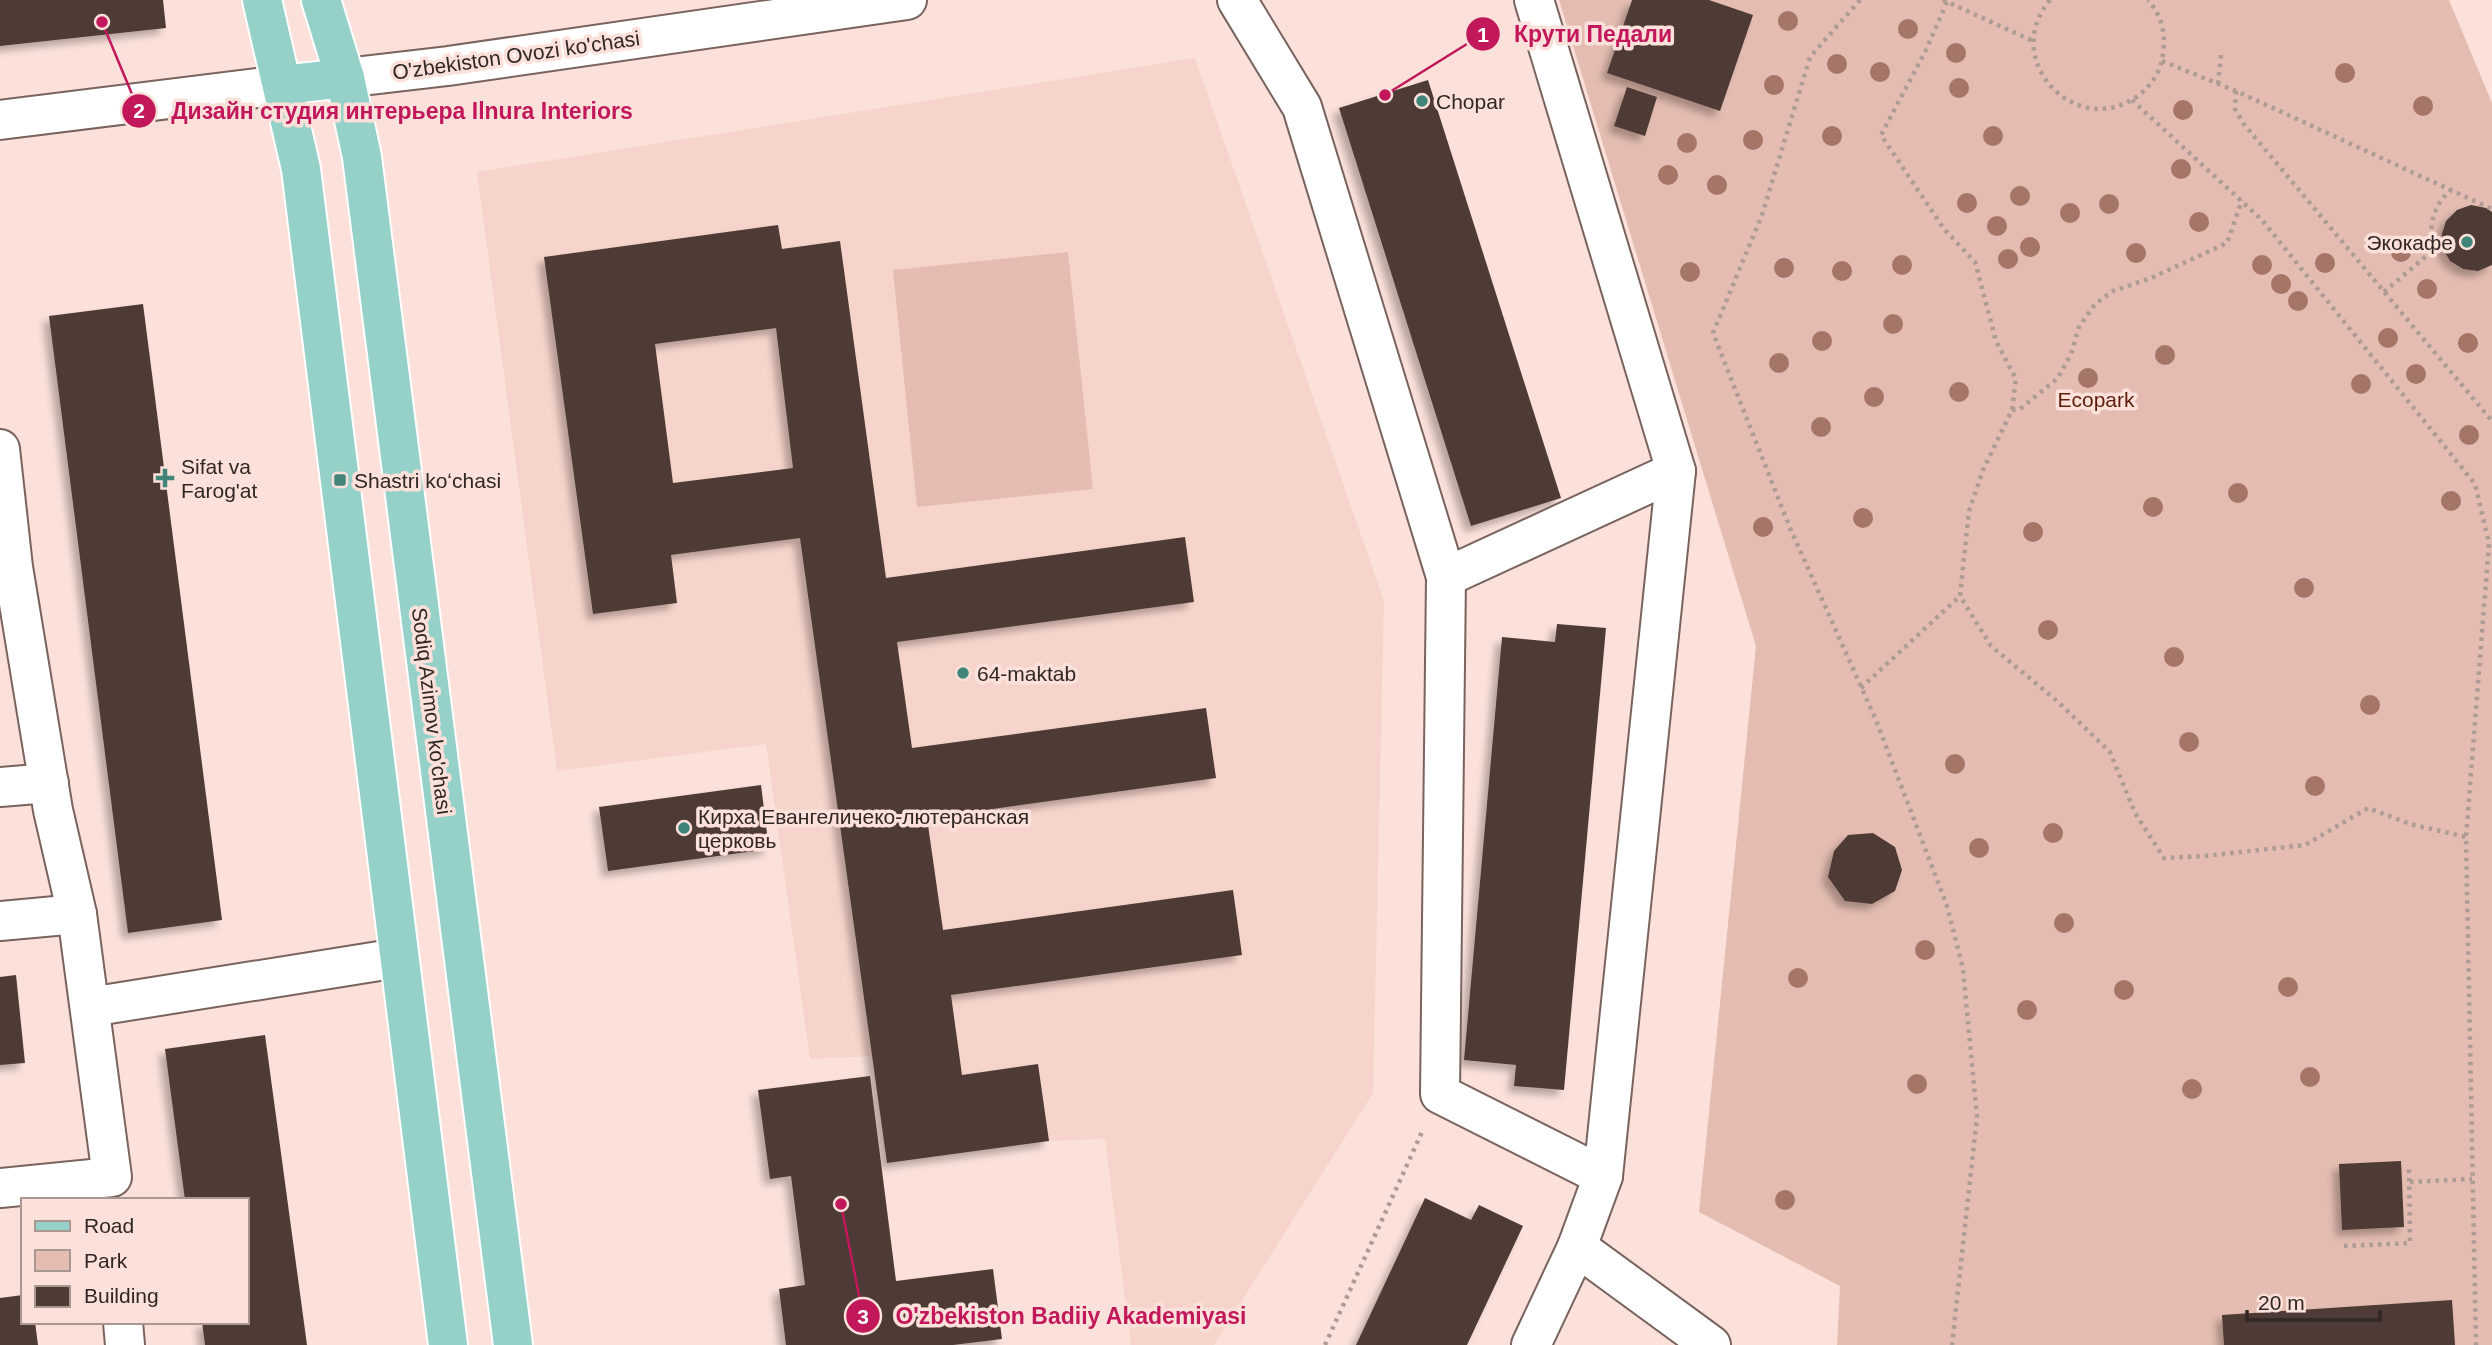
<svg xmlns="http://www.w3.org/2000/svg" width="2492" height="1345" viewBox="0 0 2492 1345" font-family="Arial,sans-serif">
  <style>
    .built { fill: #f6d4cb }
    .green { fill: #e4bcb1 }
    .building { fill: #4f3b35; fill-rule: evenodd; filter: url(#shadow) }
    .lines { fill: none; stroke-linecap: round; stroke-linejoin: round }
    .minor-casing { stroke: #79635d; stroke-width: 42 }
    .major-casing { stroke: #fff; stroke-width: 42 }
    .path { stroke: #ae9b95; stroke-width: 4.5; stroke-dasharray: 3.5 5; stroke-linecap: butt }
    .minor { stroke: #fff; stroke-width: 38 }
    .major { stroke: #95d1c8; stroke-width: 38 }
    .tree { fill: #a57568 }
    .poi-dot { fill: #40857a; stroke: #fbe1da; stroke-width: 2.5 }
    .labels { text-anchor: middle; dominant-baseline: central; stroke-width: 7; stroke-linejoin: round; paint-order: stroke }
    .street-label { font-size: 21px; fill: #312724; stroke: #fbe1da }
    .poi-label { font-size: 21px; fill: #312724; stroke: #fbe1da; text-anchor: start }
    .park-label { font-size: 21px; fill: #5e1d0b; stroke: #fbe1da }
    .leader { fill: none; stroke: #c2185b; stroke-width: 2.5 }
    .callout-dot { fill: #c2185b; stroke: #fbe1da; stroke-width: 2.5 }
    .mark-label { font-size: 21px; text-anchor: middle; font-weight: bold; fill: #fff }
    .callout-label { font-size: 23px; text-anchor: middle; font-weight: bold; fill: #c2185b; stroke: #fbe1da; stroke-width: 7; stroke-linejoin: round; paint-order: stroke }
  </style>
  <defs>
    <filter id="shadow"><feDropShadow dx="-6" dy="6" stdDeviation="3.5" flood-color="#0004"/></filter>
  </defs>
  <rect width="100%" height="100%" fill="#fbe1da"/>
  <!-- built -->
  <path class="built" d="M1195,58L1384,601L1373,1093L1214,1345H1131L1105,1139L1049,1141L887,1163L872,1056L810,1059L766,744L557,771L477,172Z"/>
  <!-- green -->
  <g class="green">
    <path d="M1559,0H2449L2492,103V1345H1837L1840,1286L1699,1212L1756,646Z"/>
    <path d="M1068,252L1093,489L917,507L893,270Z"/>
  </g>
  <!-- building -->
  <g class="building">
    <path d="M0,0H163L166,28L0,46Z"/>
    <path d="M1632,0H1709L1753,15L1720,111L1607,73Z"/>
    <path d="M1428,80L1561,498L1471,526L1339,108Z"/>
    <path d="M1627,87L1657,97L1645,136L1614,126Z"/>
    <path d="M2471,205L2486,208L2492,212V265L2478,271L2463,269L2450,261L2443,249L2442,234L2446,221L2457,210Z"/>
    <path d="M778,225L782,249L840,241L886,578L1185,537L1194,602L897,642L912,748L1206,708L1216,778L927,818L943,930L1233,890L1242,955L951,995L962,1075L1038,1064L1049,1141L887,1163L800,538L671,555L677,603L593,614L544,257ZM776,328L793,468L673,483L655,344Z"/>
    <path d="M143,304L222,920L128,933L49,316Z"/>
    <path d="M1557,624L1606,628L1564,1090L1514,1086L1516,1065L1464,1060L1502,637L1555,642Z"/>
    <path d="M761,785L769,849L608,871L599,807Z"/>
    <path d="M1873,833L1895,847L1902,870L1895,891L1872,904L1845,901L1828,877L1834,851L1848,835Z"/>
    <path d="M16,975L25,1063L0,1065V977Z"/>
    <path d="M265,1035L307,1345H205L202,1322H247V1200H185L165,1049Z"/>
    <path d="M870,1076L896,1281L993,1269L1002,1339L953,1345H786L779,1289L805,1285L791,1176L770,1179L758,1090Z"/>
    <path d="M2401,1161L2404,1227L2342,1230L2339,1164Z"/>
    <path d="M1425,1198L1471,1220L1479,1205L1523,1226L1467,1345H1356Z"/>
    <path d="M23,1295V1322H35L38,1345H0V1298Z"/>
    <path d="M2452,1300L2455,1345H2224L2222,1315Z"/>
  </g>
  <g class="lines">
    <defs>
      <g id="minor">
        <path d="M1237,0L1302,107L1446,577L1440,1094L1603,1176"/>
        <path d="M345,78L448,66L907,0"/>
        <path d="M0,120L282,85"/>
        <path d="M0,449L13,567L53,810L77,914L112,1177L0,1188"/>
        <path d="M1446,577L1676,471"/>
        <path d="M0,787L49,783"/>
        <path d="M0,921L77,914"/>
        <path d="M90,1007L398,958"/>
        <path d="M1577,1247L1711,1345"/>
        <path d="M123,1322L125,1345"/>
        <path d="M1531,1345L1577,1247L1603,1176L1676,471L1534,0"/>
      </g>
      <g id="major">
        <path d="M262,0L301,169L448,1345"/>
        <path d="M321,0L345,78L362,157L513,1345"/>
        <path d="M282,85L345,78"/>
      </g>
    </defs>
    <!-- minor casing -->
    <use href="#minor" class="minor-casing"/>
    <!-- major casing -->
    <use href="#major" class="major-casing"/>
    <!-- path -->
    <g class="path">
      <path d="M1860,0L1810,57L1762,215L1713,333L1790,528L1876,720L1947,906L1963,969L1977,1117L1952,1345"/>
      <path d="M1943,0L2033,41"/>
      <path d="M2050,0C1999,60 2077,142 2139,95C2152,85 2161,71 2163,54C2166,34 2162,16 2148,0"/>
      <path d="M1947,2L1926,50L1881,135L1944,229L1975,262L1996,341L2016,379L2012,410L1983,470L1969,511L1960,596L1991,646L2057,701L2110,752L2135,813L2164,858L2205,856L2305,845L2368,808L2410,824L2466,837"/>
      <path d="M2162,61L2236,91L2492,209"/>
      <path d="M2218,84L2221,54"/>
      <path d="M2236,91L2235,109L2243,123L2492,421"/>
      <path d="M2132,100L2262,220L2475,484L2489,543L2466,837L2476,1345"/>
      <path d="M2384,292L2431,252C2430,227 2431,207 2451,190"/>
      <path d="M2012,410L2020,409L2058,378L2071,354L2079,327L2095,304L2113,291L2151,278L2227,243L2242,200"/>
      <path d="M1861,688L1960,596"/>
      <path d="M2410,1182L2472,1179"/>
      <path d="M2344,1246L2410,1243L2409,1165"/>
      <path d="M1325,1345L1422,1132"/>
    </g>
    <!-- minor -->
    <use href="#minor" class="minor"/>
    <!-- major -->
    <use href="#major" class="major"/>
  </g>
  <!-- trees -->
  <g class="tree">
    <circle cx="1788" cy="21" r="10"/>
    <circle cx="1908" cy="29" r="10"/>
    <circle cx="1956" cy="53" r="10"/>
    <circle cx="1837" cy="64" r="10"/>
    <circle cx="1880" cy="72" r="10"/>
    <circle cx="2345" cy="73" r="10"/>
    <circle cx="1774" cy="85" r="10"/>
    <circle cx="1959" cy="88" r="10"/>
    <circle cx="2423" cy="106" r="10"/>
    <circle cx="2183" cy="110" r="10"/>
    <circle cx="1832" cy="136" r="10"/>
    <circle cx="1993" cy="136" r="10"/>
    <circle cx="1753" cy="140" r="10"/>
    <circle cx="1687" cy="143" r="10"/>
    <circle cx="2181" cy="169" r="10"/>
    <circle cx="1668" cy="175" r="10"/>
    <circle cx="1717" cy="185" r="10"/>
    <circle cx="2020" cy="196" r="10"/>
    <circle cx="1967" cy="203" r="10"/>
    <circle cx="2109" cy="204" r="10"/>
    <circle cx="2070" cy="213" r="10"/>
    <circle cx="2199" cy="222" r="10"/>
    <circle cx="1997" cy="226" r="10"/>
    <circle cx="2030" cy="247" r="10"/>
    <circle cx="2401" cy="252" r="10"/>
    <circle cx="2136" cy="253" r="10"/>
    <circle cx="2008" cy="259" r="10"/>
    <circle cx="2325" cy="263" r="10"/>
    <circle cx="1902" cy="265" r="10"/>
    <circle cx="2262" cy="265" r="10"/>
    <circle cx="1784" cy="268" r="10"/>
    <circle cx="1842" cy="271" r="10"/>
    <circle cx="1690" cy="272" r="10"/>
    <circle cx="2281" cy="284" r="10"/>
    <circle cx="2427" cy="289" r="10"/>
    <circle cx="2298" cy="301" r="10"/>
    <circle cx="1893" cy="324" r="10"/>
    <circle cx="2388" cy="338" r="10"/>
    <circle cx="1822" cy="341" r="10"/>
    <circle cx="2468" cy="343" r="10"/>
    <circle cx="2165" cy="355" r="10"/>
    <circle cx="1779" cy="363" r="10"/>
    <circle cx="2416" cy="374" r="10"/>
    <circle cx="2088" cy="378" r="10"/>
    <circle cx="2361" cy="384" r="10"/>
    <circle cx="1959" cy="392" r="10"/>
    <circle cx="1874" cy="397" r="10"/>
    <circle cx="1821" cy="427" r="10"/>
    <circle cx="2469" cy="435" r="10"/>
    <circle cx="2238" cy="493" r="10"/>
    <circle cx="2451" cy="501" r="10"/>
    <circle cx="2153" cy="507" r="10"/>
    <circle cx="1863" cy="518" r="10"/>
    <circle cx="1763" cy="527" r="10"/>
    <circle cx="2033" cy="532" r="10"/>
    <circle cx="2304" cy="588" r="10"/>
    <circle cx="2048" cy="630" r="10"/>
    <circle cx="2174" cy="657" r="10"/>
    <circle cx="2370" cy="705" r="10"/>
    <circle cx="2189" cy="742" r="10"/>
    <circle cx="1955" cy="764" r="10"/>
    <circle cx="2315" cy="786" r="10"/>
    <circle cx="2053" cy="833" r="10"/>
    <circle cx="1979" cy="848" r="10"/>
    <circle cx="2064" cy="923" r="10"/>
    <circle cx="1925" cy="950" r="10"/>
    <circle cx="1798" cy="978" r="10"/>
    <circle cx="2288" cy="987" r="10"/>
    <circle cx="2124" cy="990" r="10"/>
    <circle cx="2027" cy="1010" r="10"/>
    <circle cx="2310" cy="1077" r="10"/>
    <circle cx="1917" cy="1084" r="10"/>
    <circle cx="2192" cy="1089" r="10"/>
    <circle cx="1785" cy="1200" r="10"/>
  </g>
  <!-- markers -->
  <g class="poi-dot">
    <circle cx="1422" cy="101" r="7"/>
    <circle cx="2467" cy="242" r="7"/>
    <path d="M161.5 467.5h7v7h7v7h-7v7h-7v-7h-7v-7h7z"/>
    <rect x="333" y="473" width="14" height="14" rx="3.5"/>
    <circle cx="963" cy="673" r="7"/>
    <circle cx="684" cy="828" r="7"/>
  </g>
  <g class="labels">
    <!-- street labels -->
    <g class="street-label">
      <text transform="translate(516 55) rotate(-8)">O'zbekiston Ovozi ko'chasi</text>
      <text transform="translate(432 711) rotate(83)">Sodiq Azimov ko'chasi</text>
    </g>
    <!-- poi labels -->
    <g class="poi-label">
      <text x="1436" y="101">Chopar</text>
      <text x="2453" y="242" text-anchor="end">Экокафе</text>
      <text x="181" y="466">Sifat va<tspan x="181" dy="24">Farog'at</tspan></text>
      <text x="354" y="480">Shastri koʻchasi</text>
      <text x="977" y="673">64-maktab</text>
      <text x="698" y="816">Кирха Евангеличеко-лютеранская<tspan x="698" dy="24">церковь</tspan></text>
    </g>
    <!-- park labels -->
    <g class="park-label">
      <text x="2096" y="399">Ecopark</text>
    </g>
  </g>
  <!-- callouts -->
  <path class="leader" d="M1385 95L1483 34M102 22L139 111M841 1204L863 1316"/>
  <g class="callout-dot">
    <circle cx="1385" cy="95" r="7"/>
    <circle cx="102" cy="22" r="7"/>
    <circle cx="841" cy="1204" r="7"/>
    <circle cx="1483" cy="34" r="18"/>
    <circle cx="139" cy="111" r="18"/>
    <circle cx="863" cy="1316" r="18"/>
  </g>
  <g class="mark-label">
    <text x="1483" y="42">1</text>
    <text x="139" y="118">2</text>
    <text x="863" y="1324">3</text>
  </g>
  <g class="callout-label">
    <text x="1593" y="42">Крути Педали</text>
    <text x="402" y="119">Дизайн студия интерьера Ilnura Interiors</text>
    <text x="1071" y="1324">O'zbekiston Badiiy Akademiyasi</text>
  </g>
  <!-- legend -->
  <rect x="21" y="1198" width="228" height="126" fill="#fbe1da" stroke="#aa9791" stroke-width="2"/>
  <rect x="35" y="1221" width="35" height="10" fill="#95d1c8" stroke="#aa9791" stroke-width="2"/>
  <text x="84" y="1233" font-size="21" fill="#312724">Road</text>
  <rect x="35" y="1250" width="35" height="21" fill="#e4bcb1" stroke="#aa9791" stroke-width="2"/>
  <text x="84" y="1268" font-size="21" fill="#312724">Park</text>
  <rect x="35" y="1286" width="35" height="21" fill="#4f3b35" stroke="#aa9791" stroke-width="2"/>
  <text x="84" y="1303" font-size="21" fill="#312724">Building</text>
  <!-- scale -->
  <path d="M2247 1310v10h133v-10" fill="none" stroke="#312724" stroke-width="3.5"/>
  <text x="2258" y="1310" font-size="21" fill="#312724" stroke="#fbe1da" stroke-width="5" paint-order="stroke">20 m</text>
</svg>
